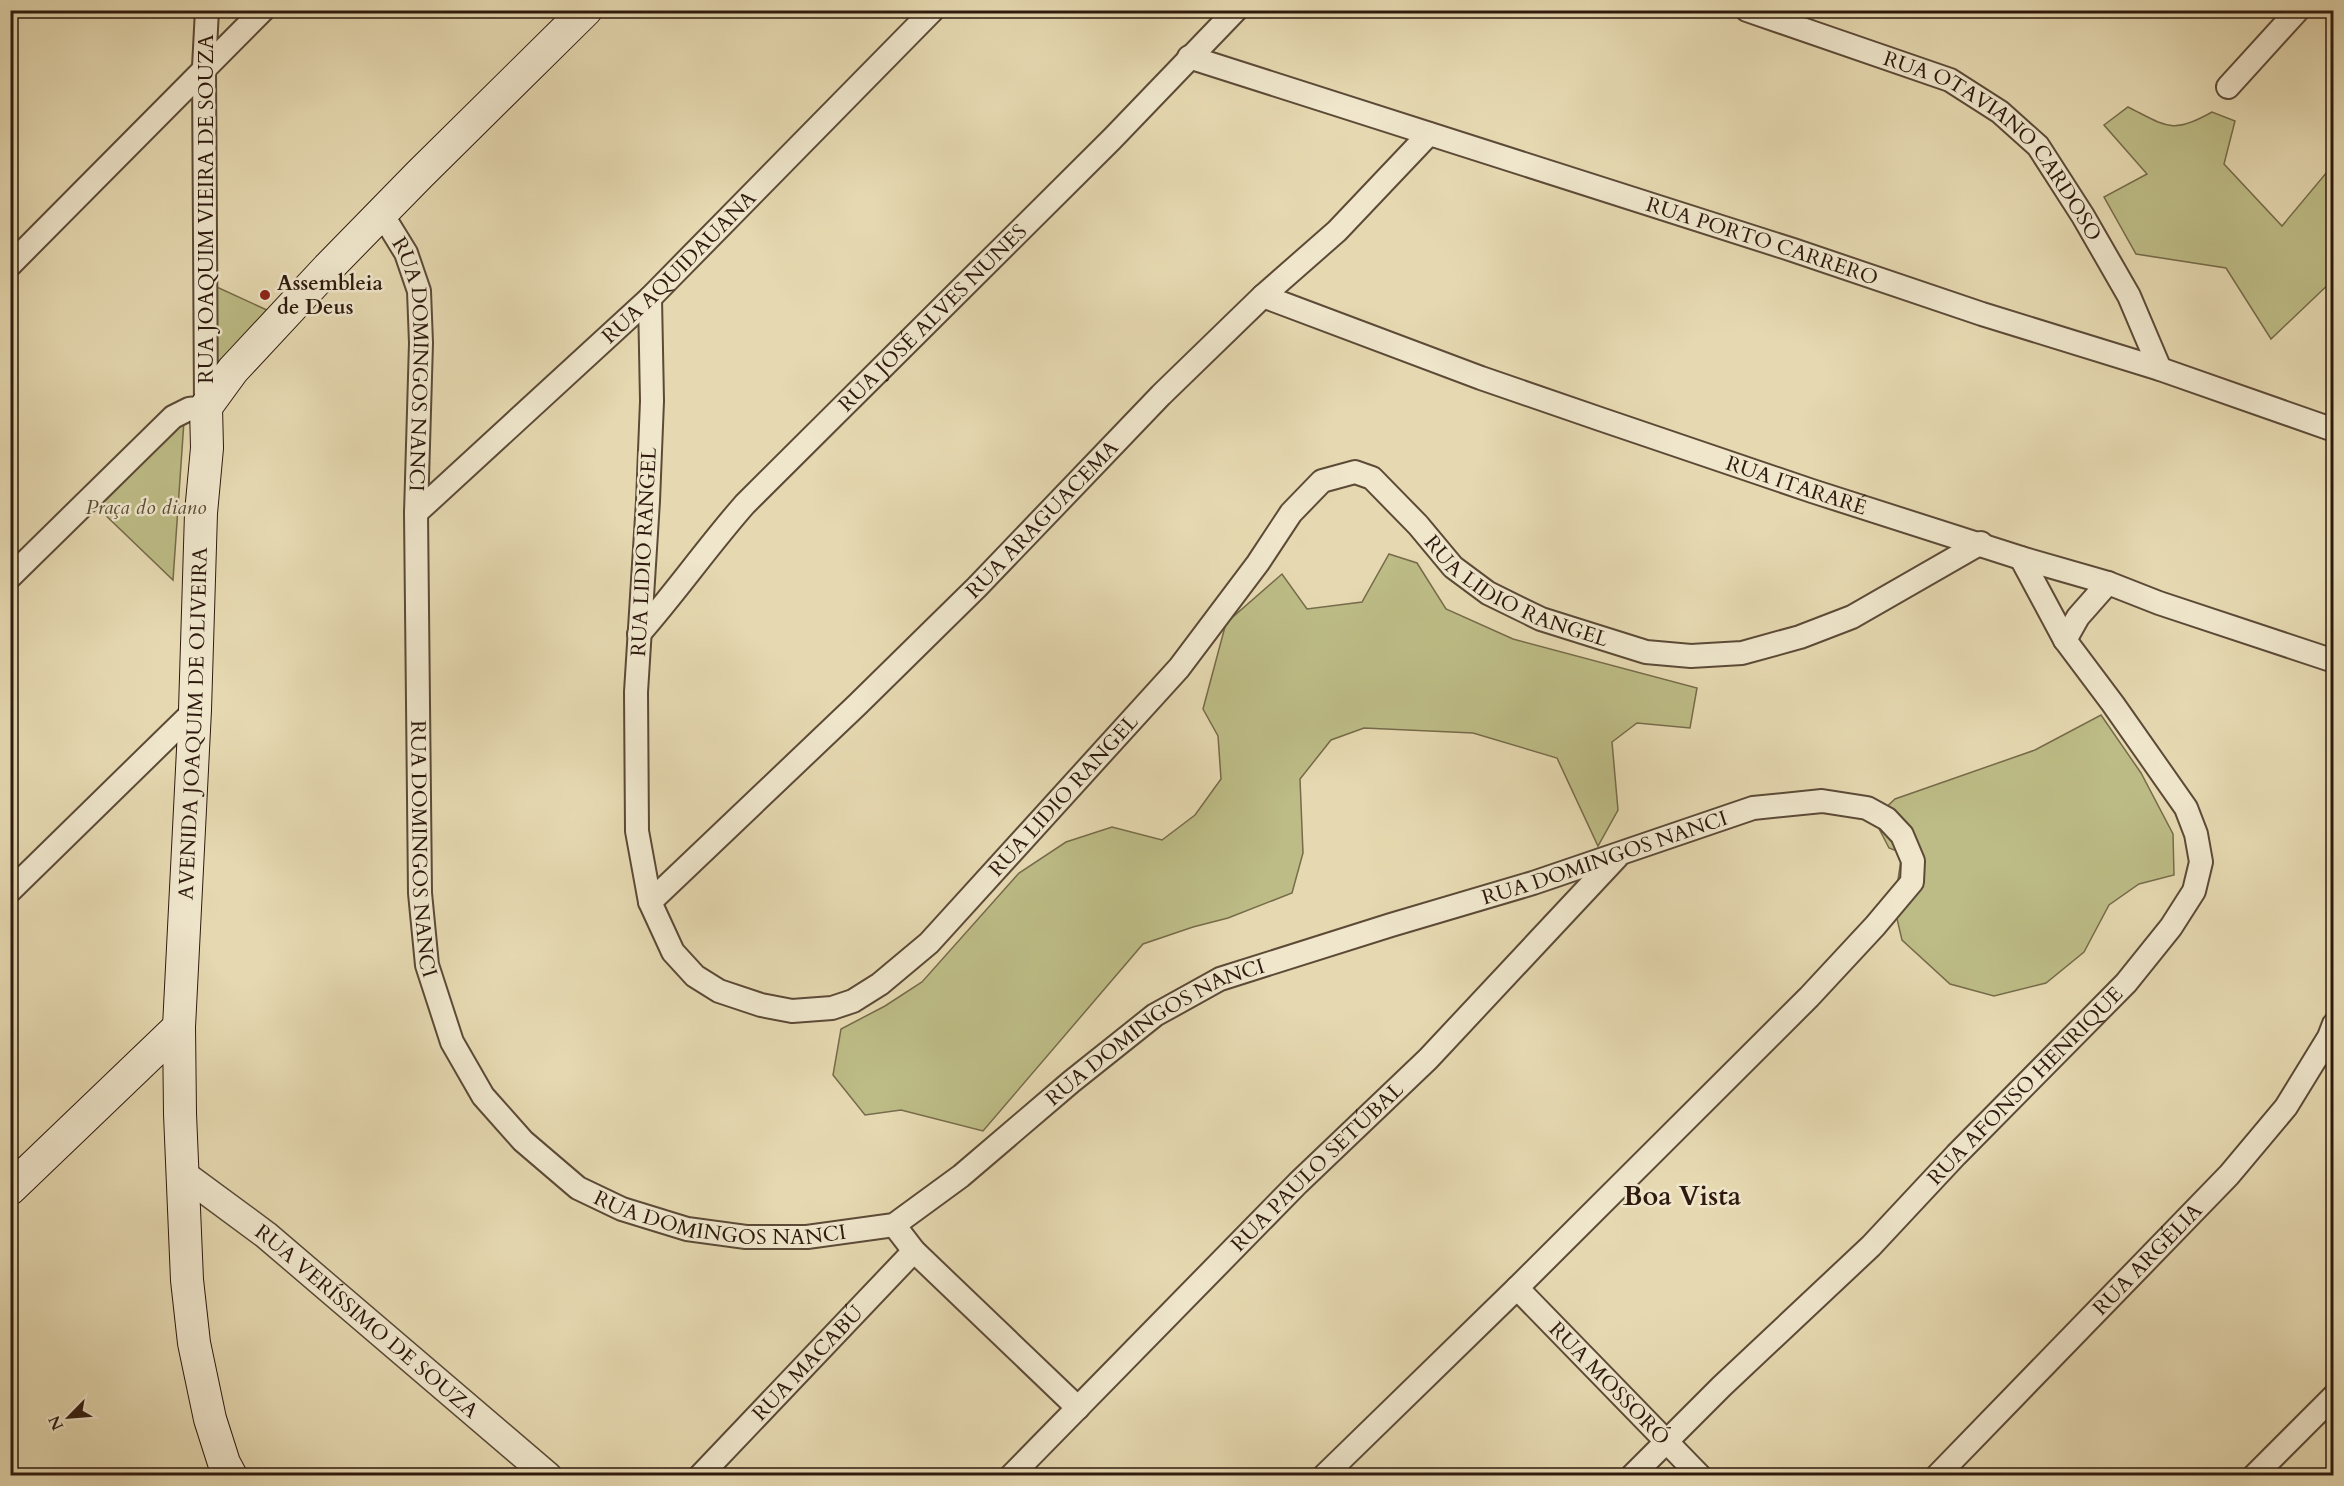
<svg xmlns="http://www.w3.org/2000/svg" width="2344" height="1486" viewBox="0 0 2344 1486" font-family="Cardo,serif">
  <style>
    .green { fill: #bdbc86; stroke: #766b4a; stroke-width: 1.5 }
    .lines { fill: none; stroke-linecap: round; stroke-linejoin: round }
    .minor-casing { stroke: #5c4a37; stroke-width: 26 }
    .tertiary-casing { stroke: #5c4a37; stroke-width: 30 }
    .secondary-casing { stroke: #2e1a0e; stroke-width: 34 }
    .minor { stroke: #efe6cc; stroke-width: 22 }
    .tertiary { stroke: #efe6cc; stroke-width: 27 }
    .secondary { stroke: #efe6cc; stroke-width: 32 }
    .poi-dot { fill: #8f2418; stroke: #efe6cc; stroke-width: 2 }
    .labels { text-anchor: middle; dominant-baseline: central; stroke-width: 5; stroke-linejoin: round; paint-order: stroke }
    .street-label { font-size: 21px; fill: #2e1a0e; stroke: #efe6cc }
    .poi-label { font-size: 21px; font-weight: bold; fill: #2e1a0e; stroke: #efe6cc; text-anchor: start }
    .park-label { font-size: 21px; font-style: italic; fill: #594b32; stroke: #efe6cc }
    .district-label { font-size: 27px; font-weight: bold; fill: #2e1a0e; stroke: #efe6cc }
  </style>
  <rect width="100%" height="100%" fill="#e6d9b1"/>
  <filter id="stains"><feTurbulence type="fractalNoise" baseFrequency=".00333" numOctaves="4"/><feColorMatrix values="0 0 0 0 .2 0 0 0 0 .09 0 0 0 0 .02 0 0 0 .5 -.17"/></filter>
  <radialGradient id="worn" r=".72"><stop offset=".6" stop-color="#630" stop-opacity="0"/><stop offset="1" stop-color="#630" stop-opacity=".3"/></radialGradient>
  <!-- green -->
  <g class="green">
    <path d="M2128,107C2166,126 2172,135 2212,112L2235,121L2224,164L2282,226L2332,166L2333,168V280L2271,339L2226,268L2136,254L2104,197L2147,174L2104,125Z"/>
    <path d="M208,283L269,311L210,370Z"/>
    <path d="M184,421L173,580L98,508Z"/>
    <path d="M1389,554L1417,563L1446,609L1513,639L1697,688L1690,728L1637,723L1612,742L1618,810L1598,846L1557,758L1473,733L1364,728L1331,740L1300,779L1303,853L1292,893L1228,918L1193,927L1143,944L983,1131L901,1110L865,1115L833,1075L841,1029L885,1006L922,982L1019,873L1066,842L1112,827L1162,840L1195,815L1221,779L1218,736L1203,709L1226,623L1282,574L1307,609L1362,602Z"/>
    <path d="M2101,715L2141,773L2173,834L2174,875L2139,884L2109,905L2084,952L2046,983L1994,996L1950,984L1902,940L1894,906L1902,853L1889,848L1874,819L1895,799L2035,750Z"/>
  </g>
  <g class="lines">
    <defs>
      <g id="minor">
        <path id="s1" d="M1747,10L1950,80L2000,112L2038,146L2083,216L2129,296L2160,369"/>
        <path id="s2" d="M1189,57L1793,250L1982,314L2160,369L2334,430"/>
        <path d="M2228,87L2298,10"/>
        <path id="s3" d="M382,214L406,253L419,291L421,343L416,513L420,893L427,965L452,1042L483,1096L523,1141L578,1188L622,1209L687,1229L746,1237H807L894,1225L961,1176L1071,1082L1155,1015L1220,979L1391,925L1533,883L1753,808L1822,801L1867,808L1887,819L1902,835L1913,861L1912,882L1875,926L1809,997L1517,1288L1324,1476"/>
        <path d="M10,265L263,10"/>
        <path id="s4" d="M1263,296L1481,378L1600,419L1812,491L2021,558L2108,583L2159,603L2334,661"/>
        <path id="s5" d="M650,298L652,401L648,501L636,692L637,831L650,902L673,952L695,976L719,991L761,1005L792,1011L832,1008L853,1001L880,984L929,943L1179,668L1258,563L1291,513L1322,481L1355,472L1372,478L1418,525L1453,567L1488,593L1541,619L1646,652L1691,656L1742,653L1800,637L1852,617L1981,543"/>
        <path id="s6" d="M416,513L650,298L933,10"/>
        <path d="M10,577L173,417L189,409L206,407L204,67L207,10"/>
        <path id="s7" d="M639,634C676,592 708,546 745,504L1112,139L1236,10"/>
        <path d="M2065,640L2078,617L2108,583"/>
        <path d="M10,891L195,710"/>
        <path id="s8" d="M650,902L858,704L977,587L1161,395L1263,296L1337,231L1429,134"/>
        <path d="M894,1225L914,1251L1078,1408"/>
        <path id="s9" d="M1517,1288L1700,1476"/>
        <path id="s10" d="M700,1476L914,1251"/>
        <path id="s11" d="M1011,1476L1298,1183L1428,1059L1617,857"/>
        <path id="s12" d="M1632,1476L1722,1386L1871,1246L1956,1155L2126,983L2171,927L2194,891L2201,862L2196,834L2186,808L2113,704L2065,640L2021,558"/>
        <path id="s13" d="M1937,1476L2229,1175L2286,1107L2329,1037L2334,1024"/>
        <path d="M2254,1476L2334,1396"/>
      </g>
      <g id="tertiary">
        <path id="s14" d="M182,1173L266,1235L548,1476"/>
      </g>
      <g id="secondary">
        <path d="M10,1189L179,1027"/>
        <path id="s15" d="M231,1476L224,1463L210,1419L194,1343L187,1280L180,1114L179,1027L195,710L201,513L207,448L206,407L233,370L328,268L420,174L586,10"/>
      </g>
    </defs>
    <!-- minor casing -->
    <use href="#minor" class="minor-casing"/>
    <!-- tertiary casing -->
    <use href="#tertiary" class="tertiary-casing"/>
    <!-- secondary casing -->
    <use href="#secondary" class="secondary-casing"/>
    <!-- minor -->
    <use href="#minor" class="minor"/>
    <!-- tertiary -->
    <use href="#tertiary" class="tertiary"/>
    <!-- secondary -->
    <use href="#secondary" class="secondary"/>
  </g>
  <!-- markers -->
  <circle class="poi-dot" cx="265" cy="295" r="6"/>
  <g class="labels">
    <!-- street labels -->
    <g class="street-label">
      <text stroke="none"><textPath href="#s1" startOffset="290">RUA OTAVIANO CARDOSO</textPath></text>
      <text transform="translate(206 209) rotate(-90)">RUA JOAQUIM VIEIRA DE SOUZA</text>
      <text stroke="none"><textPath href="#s2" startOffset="602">RUA PORTO CARRERO</textPath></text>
      <text stroke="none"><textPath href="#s6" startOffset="360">RUA AQUIDAUANA</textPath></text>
      <text stroke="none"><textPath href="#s7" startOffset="432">RUA JOSÉ ALVES NUNES</textPath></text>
      <text stroke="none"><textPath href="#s3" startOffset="158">RUA DOMINGOS NANCI</textPath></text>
      <text stroke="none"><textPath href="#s4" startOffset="566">RUA ITARARÉ</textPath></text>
      <text stroke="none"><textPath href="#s8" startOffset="548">RUA ARAGUACEMA</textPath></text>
      <text transform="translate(644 552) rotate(-87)">RUA LIDIO RANGEL</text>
      <text stroke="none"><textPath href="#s5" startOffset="1803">RUA LIDIO RANGEL</textPath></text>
      <text stroke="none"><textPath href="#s15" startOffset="759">AVENIDA JOAQUIM DE OLIVEIRA</textPath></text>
      <text stroke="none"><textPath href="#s5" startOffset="1155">RUA LIDIO RANGEL</textPath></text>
      <text stroke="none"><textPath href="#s3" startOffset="644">RUA DOMINGOS NANCI</textPath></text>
      <text stroke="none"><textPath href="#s3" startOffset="2174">RUA DOMINGOS NANCI</textPath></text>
      <text stroke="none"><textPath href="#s3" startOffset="1688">RUA DOMINGOS NANCI</textPath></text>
      <text stroke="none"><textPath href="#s12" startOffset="554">RUA AFONSO HENRIQUE</textPath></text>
      <text stroke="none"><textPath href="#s11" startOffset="435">RUA PAULO SETÚBAL</textPath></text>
      <text stroke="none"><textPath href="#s3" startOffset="1184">RUA DOMINGOS NANCI</textPath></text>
      <text stroke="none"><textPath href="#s13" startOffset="302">RUA ARGÉLIA</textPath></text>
      <text stroke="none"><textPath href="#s14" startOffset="237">RUA VERÍSSIMO DE SOUZA</textPath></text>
      <text stroke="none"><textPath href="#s10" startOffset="156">RUA MACABÚ</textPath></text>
      <text stroke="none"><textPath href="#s9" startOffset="132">RUA MOSSORÓ</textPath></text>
    </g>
    <!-- poi labels -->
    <g class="poi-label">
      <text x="277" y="283">Assembleia<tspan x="277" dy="24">de Deus</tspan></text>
    </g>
    <!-- park labels -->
    <g class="park-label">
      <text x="146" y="507">Praça do diano</text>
    </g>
    <!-- district labels -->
    <g class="district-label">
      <text x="1682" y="1196">Boa Vista</text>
    </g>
  </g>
  <!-- margin -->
  <rect width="2344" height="1486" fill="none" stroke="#e6d9b1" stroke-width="36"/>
  <rect x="12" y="12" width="2320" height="1462" fill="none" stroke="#2e1a0e" stroke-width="3"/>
  <rect x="18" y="18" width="2308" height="1450" fill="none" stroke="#2e1a0e" stroke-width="1.5"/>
  <!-- north arrow -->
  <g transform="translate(69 1417) rotate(245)" stroke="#efe6cc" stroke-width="4.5" paint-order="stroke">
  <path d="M0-4.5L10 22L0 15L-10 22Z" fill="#2e1a0e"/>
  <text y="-9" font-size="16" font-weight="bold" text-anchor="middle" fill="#2e1a0e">N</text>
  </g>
  <rect width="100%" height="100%" filter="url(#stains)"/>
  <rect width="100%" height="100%" fill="url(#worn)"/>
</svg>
